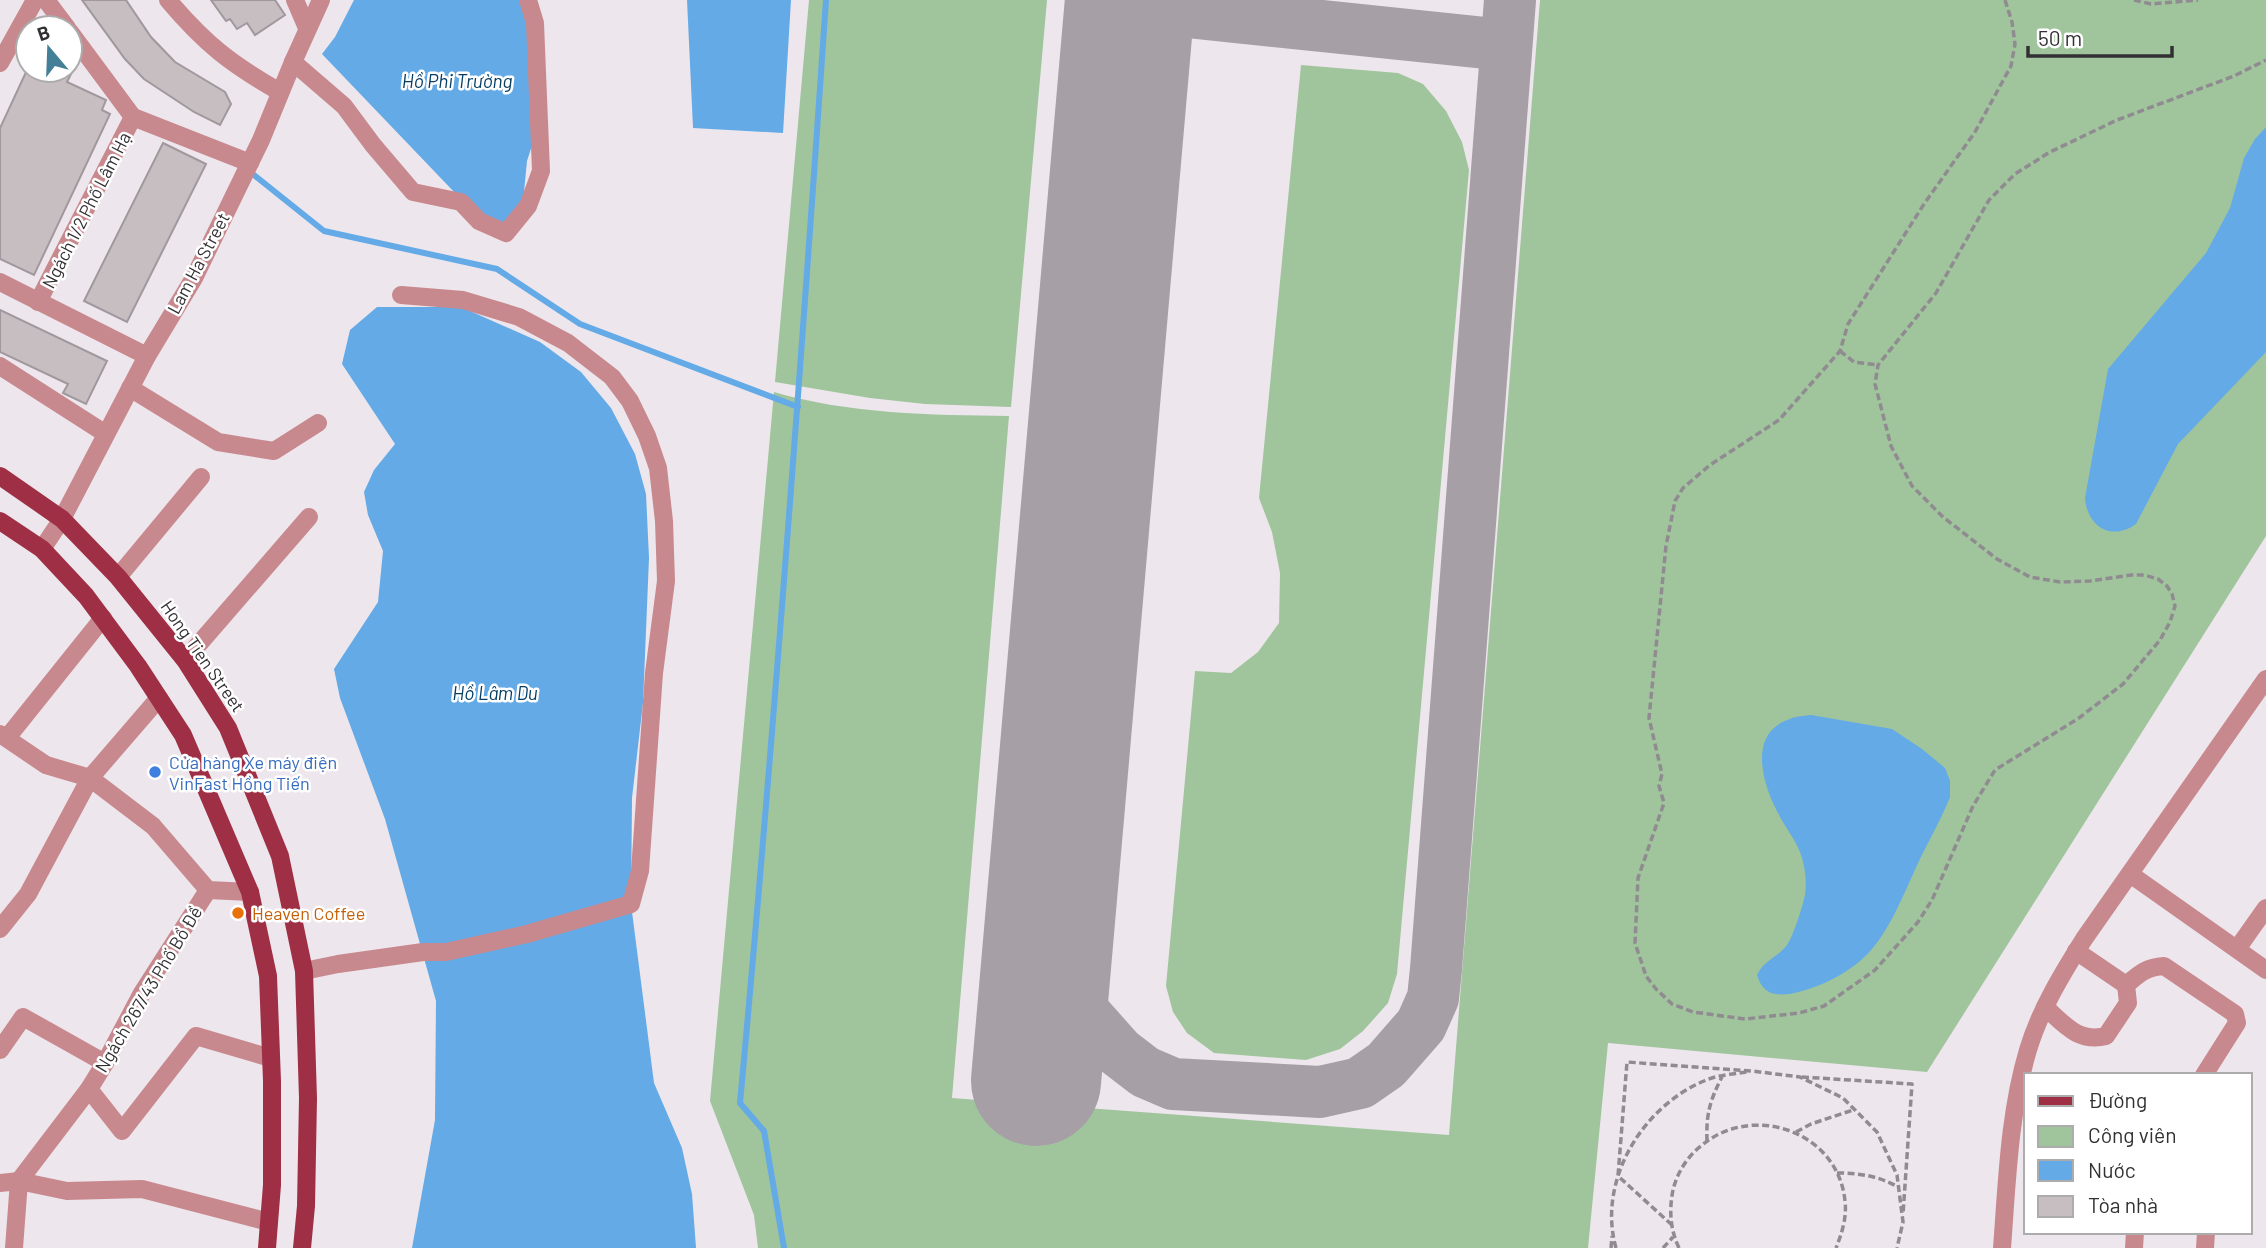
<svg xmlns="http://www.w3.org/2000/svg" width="2266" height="1248" viewBox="0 0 2266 1248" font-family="Barlow,sans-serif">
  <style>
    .green { fill: #a0c59d }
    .water { fill: #63aae6 }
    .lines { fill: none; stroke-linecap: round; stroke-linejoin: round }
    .stream { stroke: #63aae6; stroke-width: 6 }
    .taxiway { stroke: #a6a0a6; stroke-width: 52 }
    .runway { stroke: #a6a0a6; stroke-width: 130 }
    .building { fill: #c7bec2; stroke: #a0989c; stroke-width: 2 }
    .path { stroke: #908b90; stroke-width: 3.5; stroke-dasharray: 7 3.5; stroke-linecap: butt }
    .minor { stroke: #c8898e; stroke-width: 18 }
    .major { stroke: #9f2f45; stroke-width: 18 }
    .shop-dot { fill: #3f7fe0; stroke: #fff; stroke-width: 2.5 }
    .food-dot { fill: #e8710a; stroke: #fff; stroke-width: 2.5 }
    .labels { text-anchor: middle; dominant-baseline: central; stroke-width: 5; stroke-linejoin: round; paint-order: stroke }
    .street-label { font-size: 18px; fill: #333033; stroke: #fff }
    .shop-label { font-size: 18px; fill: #366cbe; stroke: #fff; text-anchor: start }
    .food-label { font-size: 18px; fill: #c56008; stroke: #fff; text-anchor: start }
    .water-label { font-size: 19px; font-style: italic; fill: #063e65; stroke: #fff }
  </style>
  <rect width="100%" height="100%" fill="#ede6ed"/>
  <!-- green -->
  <g class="green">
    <path d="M809,0H1047L1011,407L925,404L870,398L775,382Z"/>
    <path d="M1540,0H2266V536L1927,1072L1608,1043L1588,1248H758L754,1215L710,1101L774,392C849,414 931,415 1009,416L952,1098L1449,1135Z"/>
    <path d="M1301,65L1398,73L1423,84L1446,111L1462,142L1469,170L1397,974L1388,1003L1363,1031L1340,1049L1306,1060L1214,1053L1187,1033L1173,1012L1166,986L1195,671L1231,673L1258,652L1279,623L1280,573L1272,532L1259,498Z"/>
  </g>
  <!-- water -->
  <g class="water">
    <path d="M354,0H527L534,139L527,161L523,202L507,226L479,218L322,54L335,37Z"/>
    <path d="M687,0H791L783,133L693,128Z"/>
    <path d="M2266,127V352L2178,444L2136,524C2111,542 2087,526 2085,498L2108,369L2206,253L2230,208L2244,158L2255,139Z"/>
    <path d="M377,307H461L540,342L581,372L611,408L635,454L646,494L649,558L643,703L632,798L631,904L654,1083L682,1148L692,1194L696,1248H412L435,1120L436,1001L385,819L340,698L334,669L378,602L383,551L368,515L364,492L374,470L395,444L342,364L350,330Z"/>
    <path d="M1811,715L1892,729L1922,749L1945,768L1950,781V797C1942,818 1930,838 1920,859C1906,888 1893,924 1872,949C1853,972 1818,989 1789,994C1772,996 1762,992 1757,975C1764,960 1778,957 1787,945C1793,937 1803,905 1805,895C1807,881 1805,865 1800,852C1795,839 1785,827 1779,815C1763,786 1746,733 1790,719C1796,716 1804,716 1811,715Z"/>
  </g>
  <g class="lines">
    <!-- stream -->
    <g class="stream">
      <path d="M254,175L324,231L497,269L580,324L798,407"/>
      <path d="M784,1248L764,1131L740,1103C774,735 801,368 826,0"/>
    </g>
    <!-- taxiway -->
    <g class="taxiway">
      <path d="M1130,6L1505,45"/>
      <path d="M1050,920L1071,987L1087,1016L1119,1052L1145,1072L1173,1084L1320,1092L1360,1083L1386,1065L1421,1025L1433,998L1436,969L1510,0"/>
    </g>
    <!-- runway -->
    <path class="runway" d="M1036,1081L1130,0"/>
  </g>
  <!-- building -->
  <g class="building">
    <path d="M82,0H126L151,37L175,62L225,92L231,104L220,125L194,112L144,79L125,59Z"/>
    <path d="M211,0H275L285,15L255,35L247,23L237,29L230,19L226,21Z"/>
    <path d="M27,70H73L67,82L106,100L102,110L110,114L34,275L0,259V128Z"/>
    <path d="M163,143L206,164L127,322L84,301Z"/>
    <path d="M0,310L107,361L86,404L63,393L68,384L0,352Z"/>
  </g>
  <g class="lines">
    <!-- path -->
    <g class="path">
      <path d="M2005,0L2012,22L2015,44L2011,66L1975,132L1924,204L1848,324L1840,351L1779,420L1710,465L1683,488L1675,501L1666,546L1649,718L1662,774L1659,786L1664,803L1638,878L1635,943L1646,976L1656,989L1672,1004L1693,1012L1745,1019L1799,1013L1824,1006L1875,970L1918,922L1932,900L1973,806L1995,770L2079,718L2123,684L2160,640L2170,622L2175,606L2172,594L2167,586L2158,579L2144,575H2131L2090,581L2060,582L2030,577L1997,559L1943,517L1912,486L1891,446L1875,384L1878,365L1936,293L1989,200L2015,174L2050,152L2117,120L2234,76L2266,60"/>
      <path d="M2134,0L2151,4L2198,0"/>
      <path d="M1840,351L1854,362L1878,365"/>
      <path d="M1802,1077L1912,1084L1903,1214"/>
      <path d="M1796,1132L1811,1124L1853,1110"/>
      <path d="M1707,1141C1706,1114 1710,1100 1722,1077"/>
      <path d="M1837,1173C1859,1173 1879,1176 1898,1187"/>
      <path d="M1672,1225L1618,1176L1627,1062L1752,1071L1800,1077L1843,1098L1877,1132L1897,1175L1903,1222L1897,1248"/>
      <path d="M1611,1248L1612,1236"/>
      <path d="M1616,1248C1597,1181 1642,1107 1704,1081C1717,1075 1733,1074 1747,1072"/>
      <path d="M1663,1248L1673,1237"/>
      <path d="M1679,1248C1670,1229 1669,1210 1673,1190C1677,1173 1687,1157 1701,1146C1752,1102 1838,1131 1845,1201C1847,1217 1842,1233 1836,1248"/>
    </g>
    <!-- minor -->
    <g class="minor">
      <path d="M46,0L67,28"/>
      <path d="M168,0C205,44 231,64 280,92"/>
      <path d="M295,0L307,28"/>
      <path d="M70,32L133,117L250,163"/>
      <path d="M293,62L344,106L373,145L413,192L461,202L479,221L506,233L528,206L541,171L535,23L528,0"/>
      <path d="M0,63L35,0"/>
      <path d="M0,282L147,356"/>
      <path d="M38,302L133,117"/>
      <path d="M0,366L106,434"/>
      <path d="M130,388L218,442L274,451L318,423"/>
      <path d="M42,549L62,519L147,356L194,278L261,140L293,62L321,0"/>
      <path d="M118,577L201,477"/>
      <path d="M185,660L309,517"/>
      <path d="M0,734L46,765L90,778L153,826L208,890L250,892"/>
      <path d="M7,738L103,618"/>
      <path d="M2130,874L2266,970"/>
      <path d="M0,929L28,894L90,778L159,698"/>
      <path d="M2237,949L2266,908"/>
      <path d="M304,971L338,964L423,952H446L527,934L631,904L640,871L654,673L666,581L664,521L658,468L647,436L630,401L612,377L568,343L519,317L463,300L401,295"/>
      <path d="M2126,985C2139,974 2146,967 2164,966L2235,1014L2237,1023L2204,1075"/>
      <path d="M2045,1007C2064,1024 2078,1043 2106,1036L2128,1003L2126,985L2076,951"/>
      <path d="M0,1050L23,1017L105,1063"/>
      <path d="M89,1089L122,1131L196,1036L271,1058"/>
      <path d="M0,1183L19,1181L67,1191L142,1189L269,1222"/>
      <path d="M14,1248L19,1181L89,1089L105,1063L142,993L208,890"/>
      <path d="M2002,1248C2007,1183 2009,1113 2028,1050C2040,1010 2062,974 2084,939L2266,679"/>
      <path d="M2134,1248L2135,1232"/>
      <path d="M2205,1248L2206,1232"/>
    </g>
    <!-- major -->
    <g class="major">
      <path d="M0,476L62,519L118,577L185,660L228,728L280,856L304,971L308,1098L306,1206L302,1248"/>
      <path d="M0,521L42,549L86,596L138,666L183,735L250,892L268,976L272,1081V1185L267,1248"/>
    </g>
  </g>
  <!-- markers -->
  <circle class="shop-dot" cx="155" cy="772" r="7"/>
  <circle class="food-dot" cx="238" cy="913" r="7"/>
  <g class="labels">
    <!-- street labels -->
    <g class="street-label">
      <text transform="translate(86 210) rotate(-63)">Ngách 1/2 Phố Lâm Hạ</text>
      <text transform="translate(198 263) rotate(-62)">Lam Ha Street</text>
      <text transform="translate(203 656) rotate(55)">Hong Tien Street</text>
      <text transform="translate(148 989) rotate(-59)">Ngách 267/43 Phố Bồ Đề</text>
    </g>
    <!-- shop labels -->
    <g class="shop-label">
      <text x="169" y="762">Cửa hàng Xe máy điện<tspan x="169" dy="21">VinFast Hồng Tiến</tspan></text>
    </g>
    <!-- food labels -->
    <g class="food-label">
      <text x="252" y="913">Heaven Coffee</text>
    </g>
    <!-- water labels -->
    <g class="water-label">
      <text x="457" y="80">Hồ Phi Trường</text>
      <text x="495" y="692">Hồ Lâm Du</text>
    </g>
  </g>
  <!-- legend -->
  <rect x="2024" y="1073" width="228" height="161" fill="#ffffff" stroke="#adacad" stroke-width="2"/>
  <rect x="2038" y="1096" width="35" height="10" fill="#9f2f45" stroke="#adacad" stroke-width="2"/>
  <text x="2088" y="1108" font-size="21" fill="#333033">Đường</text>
  <rect x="2038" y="1126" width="35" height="21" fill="#a0c59d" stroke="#adacad" stroke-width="2"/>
  <text x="2088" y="1143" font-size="21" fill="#333033">Công viên</text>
  <rect x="2038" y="1160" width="35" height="21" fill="#63aae6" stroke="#adacad" stroke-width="2"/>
  <text x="2088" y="1178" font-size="21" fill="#333033">Nước</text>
  <rect x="2038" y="1196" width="35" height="21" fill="#c7bec2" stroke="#adacad" stroke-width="2"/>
  <text x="2088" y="1213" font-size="21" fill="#333033">Tòa nhà</text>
  <!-- north arrow -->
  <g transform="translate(49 49) rotate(341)"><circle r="33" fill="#ffffff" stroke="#adacad" stroke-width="2"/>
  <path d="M0-5L12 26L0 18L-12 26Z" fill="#438097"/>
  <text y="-10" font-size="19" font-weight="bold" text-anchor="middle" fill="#333033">B</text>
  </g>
  <!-- scale -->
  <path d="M2028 46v10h144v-10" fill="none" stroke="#333033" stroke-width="3.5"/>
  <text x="2038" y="46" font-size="21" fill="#333033" stroke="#ffffff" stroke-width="5" paint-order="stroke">50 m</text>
</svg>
